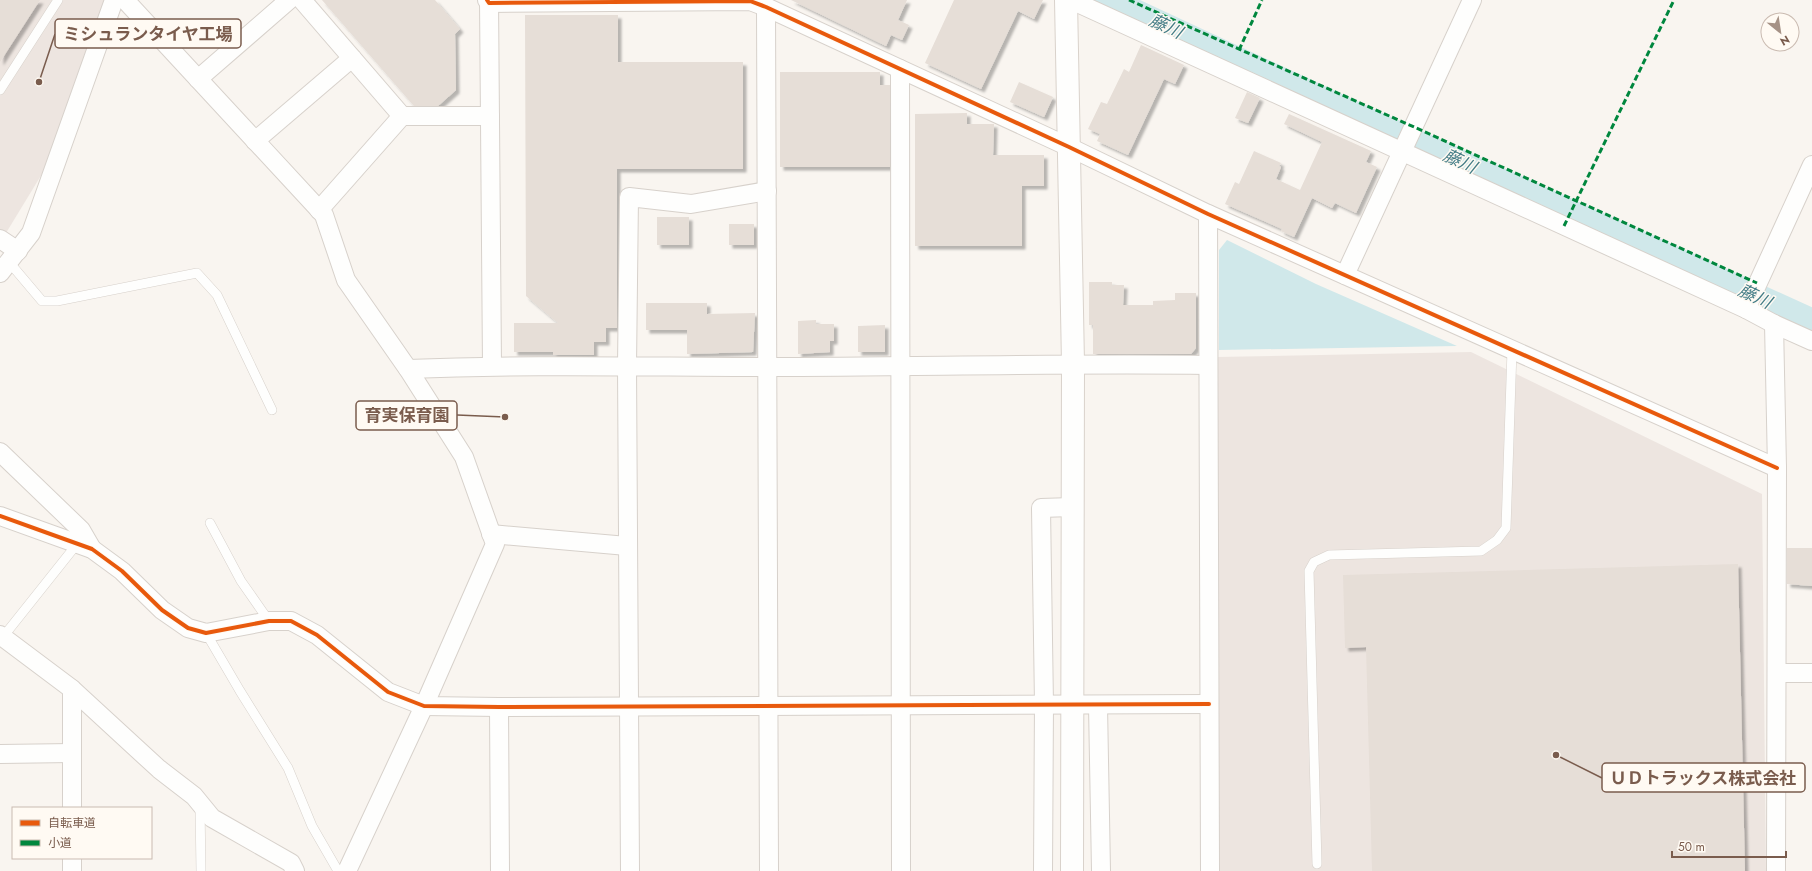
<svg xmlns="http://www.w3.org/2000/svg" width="1812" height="871" viewBox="0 0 1812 871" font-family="Jost,'Noto Sans JP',sans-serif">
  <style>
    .industrial { fill: #ede5e0 }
    .water { fill: #d0e8ea }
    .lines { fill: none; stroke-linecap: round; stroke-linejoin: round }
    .river { stroke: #d0e8ea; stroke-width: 27 }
    .building { fill: #e6ded7; filter: url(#shadow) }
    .lane-casing { stroke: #d7d1cb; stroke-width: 10 }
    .street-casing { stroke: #d7d1cb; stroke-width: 20 }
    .secondary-casing { stroke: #d9d2cb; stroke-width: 24 }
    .lane { stroke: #fefefd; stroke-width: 9 }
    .street { stroke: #fefefd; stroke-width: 18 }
    .secondary { stroke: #fefefd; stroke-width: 22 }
    .quiet { stroke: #00873e; stroke-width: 3; stroke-dasharray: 6 3; stroke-linecap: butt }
    .cycleway-casing { stroke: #fffaf3; stroke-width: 6 }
    .cycleway { stroke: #e8590c; stroke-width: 4 }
    .labels { text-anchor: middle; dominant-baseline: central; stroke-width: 3; stroke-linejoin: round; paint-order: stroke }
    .water-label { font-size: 17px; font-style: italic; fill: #437c86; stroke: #fffaf3 }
    .leader { fill: none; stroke: #7a5c4d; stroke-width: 1.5 }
    .callout-dot { fill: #7a5c4d; stroke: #fffaf3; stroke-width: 1.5 }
    .callout { fill: #fffaf3; stroke: #7a5c4d; stroke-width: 1.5 }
    .callout-label { font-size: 17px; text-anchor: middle; font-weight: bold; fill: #7a5c4d }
  </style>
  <defs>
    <filter id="shadow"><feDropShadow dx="3.5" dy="3.5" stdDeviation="1" flood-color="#0004"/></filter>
  </defs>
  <rect width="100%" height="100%" fill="#f9f5f0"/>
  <!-- industrial -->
  <g class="industrial">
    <path d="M0,0H107L48,164L6,233L0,229Z"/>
    <path d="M1471,352L1762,494L1766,871H1217V357Z"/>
  </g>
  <!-- water -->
  <path class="water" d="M1227,240L1316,284L1457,346L1219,350V250Z"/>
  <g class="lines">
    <!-- river -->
    <path class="river" d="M1108,0L1383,128L1812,322"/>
  </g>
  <!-- building -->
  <g class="building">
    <path d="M0,0H40L0,62Z"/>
    <path d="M322,0H435L460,29L455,34L456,90L438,106H414Z"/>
    <path d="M791,0H907L898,20L909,25L902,40L891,35L886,46Z"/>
    <path d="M954,0H1043L1034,19L1018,11L981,89L925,63Z"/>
    <path d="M525,15H618V62H743V169H617V328H606V342H594V355H553V352H514V323H558L526,296Z"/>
    <path d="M1141,45L1184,65L1175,84L1164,79L1128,155L1097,141L1100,134L1088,129L1101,102L1107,104L1124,69L1129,72Z"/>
    <path d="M780,72H880V85H890V167H780Z"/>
    <path d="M1019,82L1053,97L1044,117L1010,102Z"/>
    <path d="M1247,92L1260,98L1248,123L1235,118Z"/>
    <path d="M967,113V124H994L993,155H1044V186H1022V246H915V114Z"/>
    <path d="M1289,114L1371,151L1366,162L1377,167L1356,213L1335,203L1332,208L1312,198L1294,237L1281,231L1282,229L1225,204L1235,182L1239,184L1254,151L1281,163L1279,166L1281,167L1276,179L1300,190L1322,142L1284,124Z"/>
    <rect x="657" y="217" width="32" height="28"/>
    <rect x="729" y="224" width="25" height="21"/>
    <path d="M1089,282H1112V285H1124L1123,305H1153V301L1175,300V293H1196V348L1191,354H1093V325H1089Z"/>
    <path d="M646,303H707V314L755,313L753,352L687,354V330H646Z"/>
    <path d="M816,320V324H834V341H830V352L798,354V321Z"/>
    <path d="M885,325V352H858V326Z"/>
    <path d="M1787,548H1812V586L1787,584Z"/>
    <path d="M1738,564L1745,871H1372L1366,647L1345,648L1343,575Z"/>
  </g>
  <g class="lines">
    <defs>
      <g id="lane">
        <path d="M0,90L58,0"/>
        <path d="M9,262L42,301H57L197,273L217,295L272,410"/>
        <path d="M210,523L241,581L269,621"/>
        <path d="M206,633L240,691L288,768L312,826L338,871"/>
        <path d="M3,637L77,544"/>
        <path d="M200,806L201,871"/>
        <path d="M1317,864L1309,571L1314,562L1329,555L1481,551L1497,540L1506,528L1512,350"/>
      </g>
      <g id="street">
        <path d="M125,0L324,215L346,280L408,369L464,457L495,544L424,706L347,871"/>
        <path d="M302,0L402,116H490"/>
        <path d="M487,0L489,3L750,1L766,7L1069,147L1208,214L1777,468"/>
        <path d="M489,0L492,366"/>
        <path d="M1071,0L1746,309L1774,324L1812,341"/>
        <path d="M766,7L769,871"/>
        <path d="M900,69L901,871"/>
        <path d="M198,79L289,0"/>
        <path d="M255,141L352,58"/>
        <path d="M319,210L402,116"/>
        <path d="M1208,214L1210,871"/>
        <path d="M0,239L18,251"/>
        <path d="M0,273L31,233L114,0"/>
        <path d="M1345,275L1472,0"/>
        <path d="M1746,309L1812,165"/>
        <path d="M1774,324L1777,468L1776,871"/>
        <path d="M408,369C528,364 647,367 766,367C914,367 1061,363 1208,365"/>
        <path d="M0,452L81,530L92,549"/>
        <path d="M0,516L92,549L122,571L162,610L188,628L206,633L269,621H291L317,635L388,692L424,706L499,707L1209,704"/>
        <path d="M491,534L627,546"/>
        <path d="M0,635L72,689L159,769L194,796L212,818L291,863L295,871"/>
        <path d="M1777,673H1812"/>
        <path d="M72,689V808"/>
        <path d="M1098,705L1101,871"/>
        <path d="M499,707L500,871"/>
        <path d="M0,754L72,753"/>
        <path d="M72,858V871"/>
        <path d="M630,871L627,366L629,197L691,204L767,191"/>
        <path d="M1043,871L1044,704L1041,508L1072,507"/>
      </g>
      <path id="secondary" d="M1066,0L1073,363L1072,871"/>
    </defs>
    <!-- lane casing -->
    <use href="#lane" class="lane-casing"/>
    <!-- street casing -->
    <use href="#street" class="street-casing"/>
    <!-- secondary casing -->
    <use href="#secondary" class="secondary-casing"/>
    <!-- lane -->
    <use href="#lane" class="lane"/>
    <!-- street -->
    <use href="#street" class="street"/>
    <!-- secondary -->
    <use href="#secondary" class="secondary"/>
    <!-- quiet -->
    <g class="quiet">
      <path d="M1129,0L1414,127L1757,283"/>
      <path d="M1239,50L1262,0"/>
      <path d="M1564,226L1674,0"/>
    </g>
    <defs>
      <g id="cycleway">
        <path d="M487,0L489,3L750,1L766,7L1069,147L1208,214L1777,468"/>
        <path d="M0,516L92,549L122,571L162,610L188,628L206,633L269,621H291L317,635L388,692L424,706L499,707L1209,704"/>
      </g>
    </defs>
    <!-- cycleway casing -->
    <use href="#cycleway" class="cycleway-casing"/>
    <!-- cycleway -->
    <use href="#cycleway" class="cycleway"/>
  </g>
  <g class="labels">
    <!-- water labels -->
    <g class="water-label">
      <text transform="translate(1166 26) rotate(25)">藤川</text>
      <text transform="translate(1460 161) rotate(25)">藤川</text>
      <text transform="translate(1755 296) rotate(25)">藤川</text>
    </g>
  </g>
  <!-- callouts -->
  <path class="leader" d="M39 82L55 34M505 417L457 415M1556 755L1602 778"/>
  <g class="callout-dot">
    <circle cx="39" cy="82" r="4"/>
    <circle cx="505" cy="417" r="4"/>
    <circle cx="1556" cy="755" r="4"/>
  </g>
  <g class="callout">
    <rect x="55" y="19" width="186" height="29" rx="4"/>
    <rect x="356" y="401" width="101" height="29" rx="4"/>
    <rect x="1602" y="763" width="203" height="29" rx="4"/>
  </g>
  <g class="callout-label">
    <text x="148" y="40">ミシュランタイヤ工場</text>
    <text x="407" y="421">育実保育園</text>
    <text x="1703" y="784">ＵＤトラックス株式会社</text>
  </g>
  <!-- legend -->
  <rect x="12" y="807" width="140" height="52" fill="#fffaf3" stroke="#cabbb1"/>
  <rect x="20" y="820" width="20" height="6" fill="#e8590c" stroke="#cabbb1"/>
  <text x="48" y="827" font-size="12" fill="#7a5c4d">自転車道</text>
  <rect x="20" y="840" width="20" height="6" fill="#00873e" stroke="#cabbb1"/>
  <text x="48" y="847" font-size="12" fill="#7a5c4d">小道</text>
  <!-- north arrow -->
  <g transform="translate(1780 32) rotate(150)"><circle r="19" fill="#fffaf3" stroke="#cabbb1"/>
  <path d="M0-3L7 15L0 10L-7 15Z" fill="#a69286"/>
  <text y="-6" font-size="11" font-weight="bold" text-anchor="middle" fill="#7a5c4d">N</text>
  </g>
  <!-- scale -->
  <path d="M1672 851v6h114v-6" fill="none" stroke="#7a5c4d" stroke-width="2"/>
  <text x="1678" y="851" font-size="12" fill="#7a5c4d" stroke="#fffaf3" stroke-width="3" paint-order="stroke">50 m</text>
</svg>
